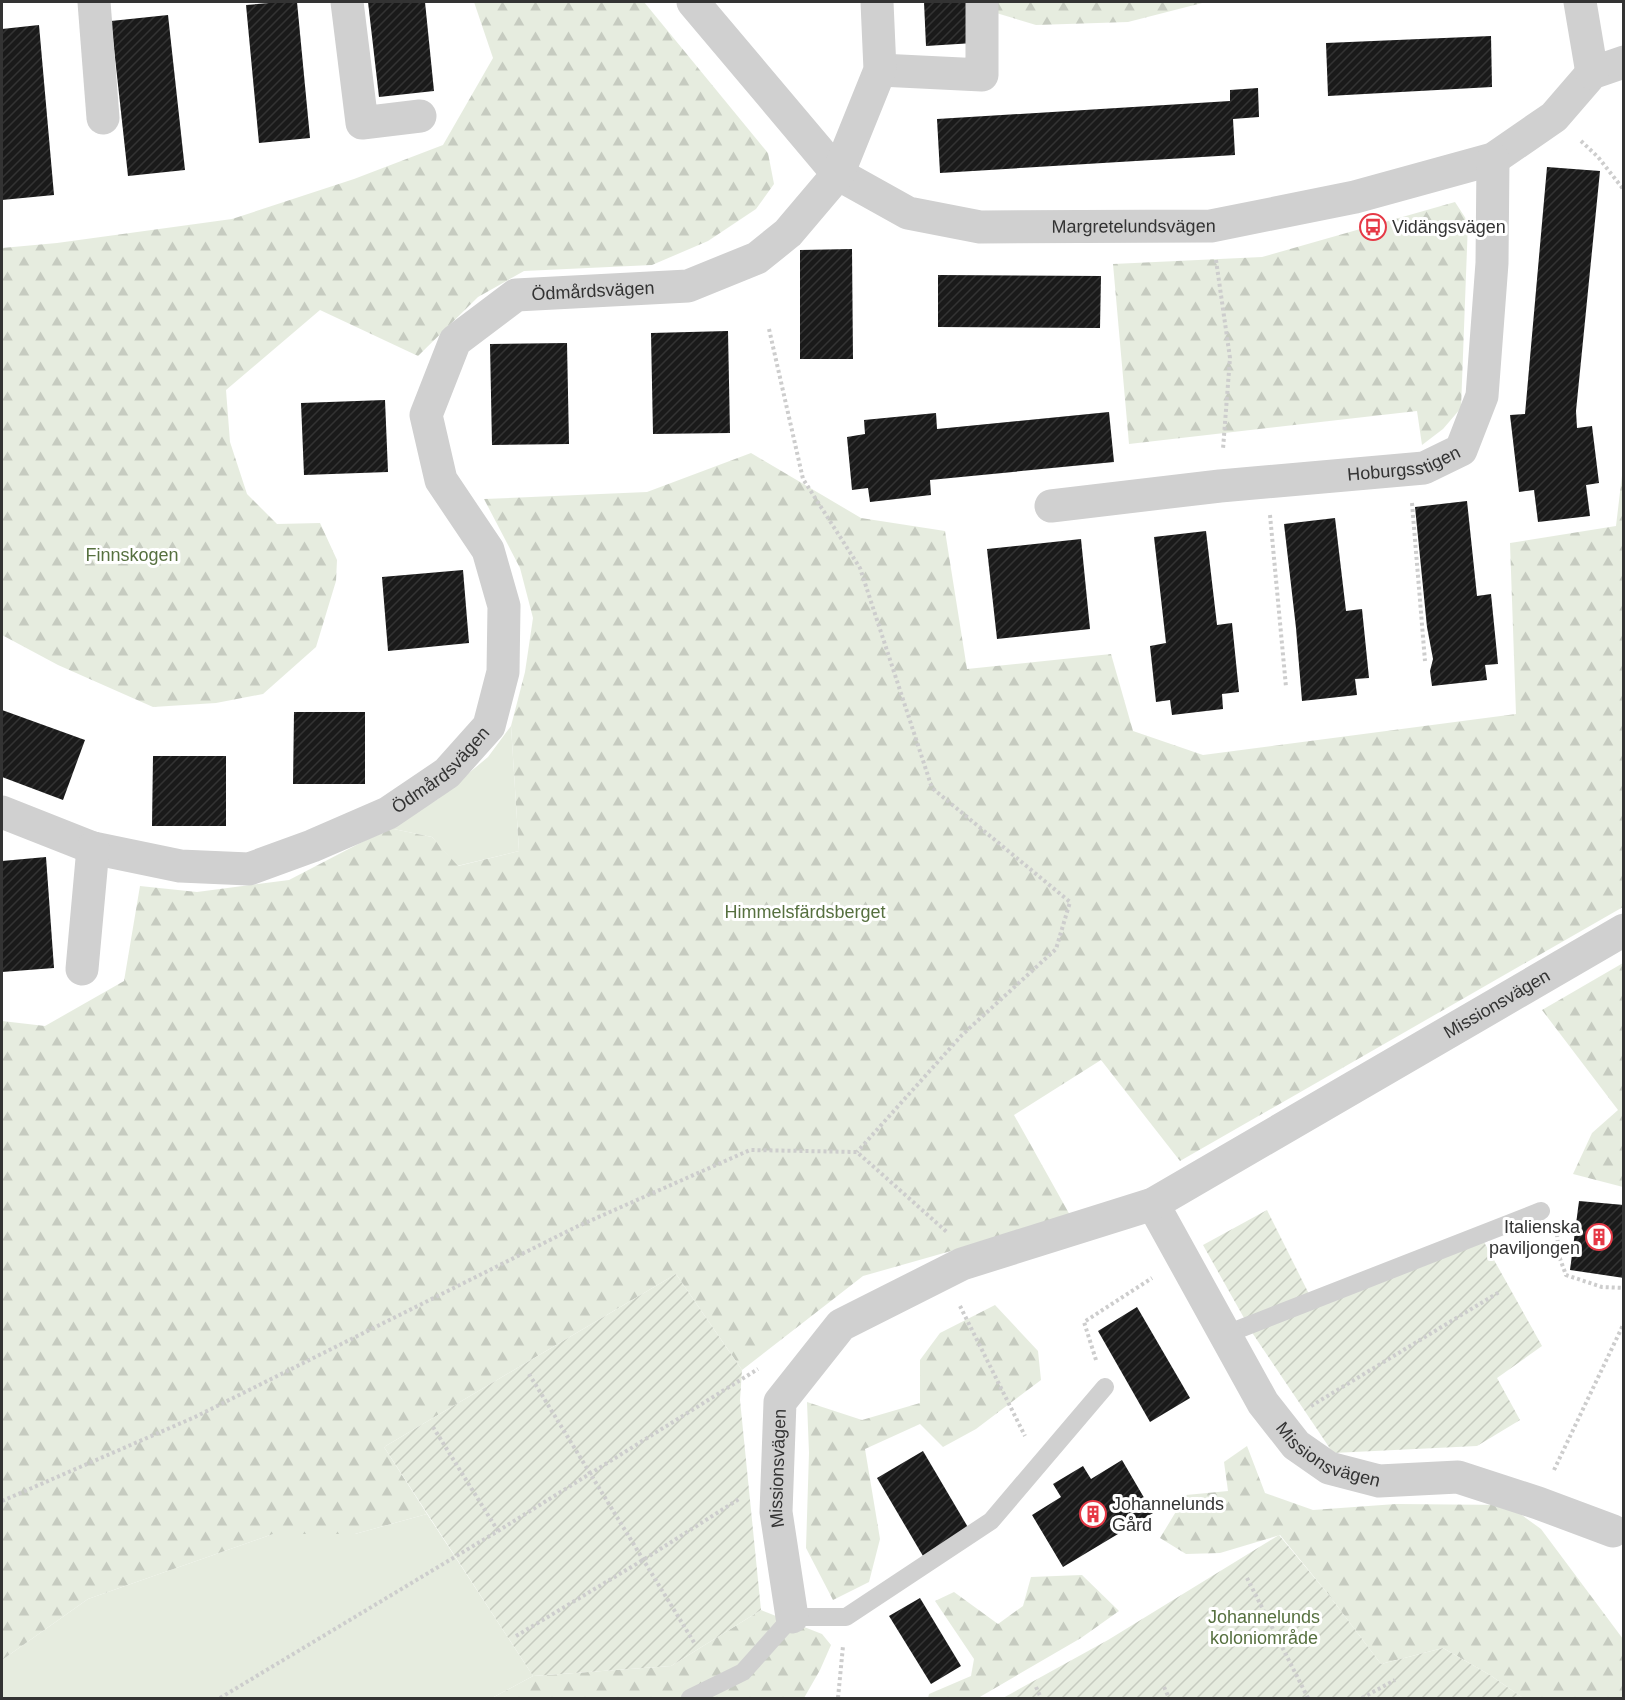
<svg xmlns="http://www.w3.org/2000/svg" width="1625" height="1700" viewBox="0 0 1625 1700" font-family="Helvetica,sans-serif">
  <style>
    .grass { fill: #e6ecdf }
    .forest { fill: url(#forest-firs) }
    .garden { fill: url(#garden-furrows) }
    .building { fill: url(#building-hatch) }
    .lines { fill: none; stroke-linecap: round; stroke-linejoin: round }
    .path { stroke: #cdcdcd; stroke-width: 4; stroke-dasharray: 3 3; stroke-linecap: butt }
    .service { stroke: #d0d0d0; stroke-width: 18 }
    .minor { stroke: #d0d0d0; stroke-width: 33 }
    .labels { text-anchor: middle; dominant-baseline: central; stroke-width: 6; stroke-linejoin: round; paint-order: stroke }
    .street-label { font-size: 18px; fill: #333; stroke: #fff }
    .poi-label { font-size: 18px; fill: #333; stroke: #fff; text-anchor: start }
    .park-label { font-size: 18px; fill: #56703f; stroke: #fff }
  </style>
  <defs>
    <pattern id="forest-firs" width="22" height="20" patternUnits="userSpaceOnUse" patternTransform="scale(1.5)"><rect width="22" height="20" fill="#e6ecdf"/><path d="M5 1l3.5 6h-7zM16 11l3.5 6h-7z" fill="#c6cbc0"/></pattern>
    <pattern id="garden-furrows" width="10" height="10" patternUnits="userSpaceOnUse" patternTransform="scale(1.5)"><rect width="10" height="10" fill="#e6ecdf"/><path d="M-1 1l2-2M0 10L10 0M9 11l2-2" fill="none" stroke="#c6cbc0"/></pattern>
    <pattern id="building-hatch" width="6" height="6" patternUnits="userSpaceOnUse" patternTransform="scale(1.5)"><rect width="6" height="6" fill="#1a1a1a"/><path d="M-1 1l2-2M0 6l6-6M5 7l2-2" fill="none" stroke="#333"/></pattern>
  </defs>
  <rect width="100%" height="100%" fill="#fff"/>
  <!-- grass -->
  <g class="grass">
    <path d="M511,726L519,851L457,866L432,837L389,828L438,799L488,757Z"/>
    <path d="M427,1514L533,1676L492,1698H2V1660L88,1599L273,1534H355Z"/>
  </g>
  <!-- forest -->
  <g class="forest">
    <path d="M474,2H644L768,153L774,184L756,209L708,241L652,265L524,271L478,297L418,356L320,310L226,390L230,442L247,494L277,524L320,523L337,560L336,581L316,647L263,694L216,703L153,707L58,665L2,635V248L57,243L232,219L354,179L443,145L493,58Z"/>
    <path d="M995,2H1206L1128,22L1036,25L993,12Z"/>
    <path d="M1455,202L1468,222L1461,408L1443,429L1422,445L1417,411L1129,444L1113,264L1262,257Z"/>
    <path d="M751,453L861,518L945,531L967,669L1111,654L1133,731L1203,755L1516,714L1510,543L1616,526L1623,467V907L1180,1161L1101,1060L1014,1115L1071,1217L863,1276L742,1370L676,1274L384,1447L427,1514L355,1534H273L88,1599L2,1660V1021L45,1026L124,981L140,886L197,892L289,880L389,828L432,837L458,866L519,851L511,726L525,672L533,618L520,568L484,499L647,492Z"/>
    <path d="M1623,963V1187L1573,1174L1592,1133L1618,1110L1542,1010Z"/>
    <path d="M995,1305L1038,1351L1041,1380L976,1429L943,1447L920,1424L865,1449L880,1539L869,1582L833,1600L806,1548L809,1453L807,1402L862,1420L920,1403V1360L940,1333Z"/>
    <path d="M1247,1446L1265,1493L1313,1510L1396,1504L1508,1505L1541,1529L1623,1639V1698H1523L1490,1675L1443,1648L1381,1664L1328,1594L1280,1535L1220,1553L1186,1554L1160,1538L1186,1495L1228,1491L1224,1462Z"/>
    <path d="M1082,1575L1119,1611L1081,1638L978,1698H928L929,1694L971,1676L974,1659L935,1601L954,1592L998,1624L1023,1606L1031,1577Z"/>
    <path d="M761,1610L822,1634L831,1645L820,1670L804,1698H492L533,1676L671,1666Z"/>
  </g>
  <!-- garden -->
  <g class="garden">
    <path d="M1267,1210L1315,1306L1484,1242L1542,1346L1497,1378L1520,1420L1477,1446L1333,1453L1253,1334L1203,1245Z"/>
    <path d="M676,1274L742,1370L740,1400L761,1610L671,1666L533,1676L384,1447Z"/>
    <path d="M1279,1535L1328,1594L1381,1664L1443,1648L1490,1675L1523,1698H1003L1108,1640Z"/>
  </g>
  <!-- building -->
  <g class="building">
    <path d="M281,2H297L310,138L259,143L246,5Z"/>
    <path d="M368,2H425L434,91L379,97Z"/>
    <path d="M924,2H972L974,43L926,46Z"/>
    <path d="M168,15L185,170L128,176L111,21Z"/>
    <path d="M39,25L54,195L2,200V29Z"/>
    <path d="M1491,36L1492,87L1328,96L1326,43Z"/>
    <path d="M1258,88L1259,117L1233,119L1235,155L940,173L937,119L1230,101V90Z"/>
    <path d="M1547,167L1600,171L1576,411L1577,428L1592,426L1599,483L1586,485L1590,516L1538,522L1534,490L1519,492L1510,415L1525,414Z"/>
    <path d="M852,249L853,359H800V250Z"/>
    <path d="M938,275L1101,276L1100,328L938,327Z"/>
    <path d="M728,331L730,433L653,434L651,333Z"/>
    <path d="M567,343L569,444L492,445L490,344Z"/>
    <path d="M385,400L388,472L304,475L301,403Z"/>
    <path d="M1109,412L1114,462L930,480L931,495L870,502L868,488L852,490L847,437L865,434L864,420L936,413L937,429Z"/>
    <path d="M1467,501L1477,596L1491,594L1498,664L1485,665L1487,680L1432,686L1430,671L1433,659L1427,627L1415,507Z"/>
    <path d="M1335,518L1346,611L1362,609L1369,678L1355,679L1357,695L1302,701L1296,628L1284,524Z"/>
    <path d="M1206,531L1217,625L1232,623L1239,692L1222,694L1223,709L1172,715L1170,700L1156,702L1150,646L1166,643L1154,537Z"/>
    <path d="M1081,539L1090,629L997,639L987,549Z"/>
    <path d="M463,570L469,643L388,651L382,577Z"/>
    <path d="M2,710L85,740L63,800L2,777Z"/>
    <path d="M294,712H365V784H293Z"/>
    <path d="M153,756H226V826H152Z"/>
    <path d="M46,857L54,968L2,972V861Z"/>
    <path d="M1579,1201L1624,1205V1278L1570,1270Z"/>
    <path d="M1137,1307L1190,1398L1150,1422L1098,1331Z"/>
    <path d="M923,1451L969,1529L923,1556L877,1478Z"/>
    <path d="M1122,1460L1153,1513L1063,1567L1032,1515L1061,1497L1053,1484L1083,1466L1091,1479Z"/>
    <path d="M920,1598L961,1666L931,1684L889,1616Z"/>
  </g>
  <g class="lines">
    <!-- path -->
    <g class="path">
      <path d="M1581,141L1598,157L1624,190"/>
      <path d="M1216,260L1230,358L1223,449"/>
      <path d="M769,329L803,479L860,568L932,788L1070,902L1056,949L962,1035L857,1152"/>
      <path d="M1412,503L1425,661"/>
      <path d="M1270,515L1286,687"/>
      <path d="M1557,1234L1559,1256L1566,1275L1602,1287L1624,1288"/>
      <path d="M960,1306L1025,1436"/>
      <path d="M1096,1360L1084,1322L1152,1278"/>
      <path d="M529,1374L695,1644"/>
      <path d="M1311,1406L1501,1291"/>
      <path d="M433,1427L498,1531"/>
      <path d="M1554,1470L1624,1323"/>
      <path d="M2,1501L195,1417L576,1227L750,1150L857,1152L948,1233"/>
      <path d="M1247,1578L1308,1698"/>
      <path d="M516,1636L643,1560L739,1499"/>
      <path d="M1036,1687L1041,1698"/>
      <path d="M1164,1687L1169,1698"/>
      <path d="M220,1698L498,1531L758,1369"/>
      <path d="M838,1698L843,1646"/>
      <path d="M1362,1698L1395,1680"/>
    </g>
    <!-- service -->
    <g class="service">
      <path d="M1224,1335L1541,1211"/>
      <path d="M690,1698L743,1672L792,1617H846L991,1521L1105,1387"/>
    </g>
    <!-- minor -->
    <g class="minor">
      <path d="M94,2L103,118"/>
      <path d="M347,2L362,123L420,116"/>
      <path id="s1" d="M693,2L838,174L908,213L980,227L1211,226L1355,197L1493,159L1554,117L1592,73L1624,62"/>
      <path d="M1580,2L1592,73"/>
      <path d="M880,70L982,75V2"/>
      <path id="s2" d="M1051,506L1220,486L1424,468L1461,450L1482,396L1492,263L1493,159"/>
      <path id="s3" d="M2,812L93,848L180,866L249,869L312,846L388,813L447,773L489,726L503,672L504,606L488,550L441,480L426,415L455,341L516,295L688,286L757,258L788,233L838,174L880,70L877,2"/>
      <path d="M82,969L93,848"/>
      <path id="s4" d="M1153,1204L1263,1403L1296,1445L1329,1468L1379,1481L1458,1477L1538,1503L1613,1531"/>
      <path id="s5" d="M792,1617L776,1512L780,1402L841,1325L962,1264L1153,1204L1624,930"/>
    </g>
  </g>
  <!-- icons -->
  <defs>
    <symbol id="bus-ring" viewBox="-11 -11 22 22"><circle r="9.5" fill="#fff" stroke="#e63946" stroke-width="1.5"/><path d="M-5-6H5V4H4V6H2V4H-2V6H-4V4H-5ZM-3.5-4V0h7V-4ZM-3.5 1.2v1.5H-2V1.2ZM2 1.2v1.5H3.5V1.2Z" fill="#e63946"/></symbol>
    <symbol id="building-ring" viewBox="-11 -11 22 22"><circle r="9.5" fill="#fff" stroke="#e63946" stroke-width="1.5"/><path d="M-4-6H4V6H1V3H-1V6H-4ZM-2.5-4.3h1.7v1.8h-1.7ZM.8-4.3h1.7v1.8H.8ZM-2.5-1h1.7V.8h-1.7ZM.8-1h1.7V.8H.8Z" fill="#e63946"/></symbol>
  </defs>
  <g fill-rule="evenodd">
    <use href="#bus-ring" x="1358" y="212" width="30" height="30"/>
    <use href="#building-ring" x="1584" y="1222" width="30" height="30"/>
    <use href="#building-ring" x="1078" y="1499" width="30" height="30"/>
  </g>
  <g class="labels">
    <!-- street labels -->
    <g class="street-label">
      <text stroke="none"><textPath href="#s1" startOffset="532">Margretelundsvägen</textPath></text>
      <text stroke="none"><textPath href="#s3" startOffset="1104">Ödmårdsvägen</textPath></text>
      <text stroke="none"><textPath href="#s2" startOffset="356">Hoburgsstigen</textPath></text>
      <text stroke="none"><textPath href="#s3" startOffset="474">Ödmårdsvägen</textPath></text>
      <text stroke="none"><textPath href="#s5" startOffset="1048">Missionsvägen</textPath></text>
      <text stroke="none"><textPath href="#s4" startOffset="314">Missionsvägen</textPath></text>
      <text stroke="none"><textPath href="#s5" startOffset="150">Missionsvägen</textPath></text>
    </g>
    <!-- poi labels -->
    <g class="poi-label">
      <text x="1392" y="227">Vidängsvägen</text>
      <text x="1580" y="1227" text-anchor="end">Italienska<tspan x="1580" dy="21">paviljongen</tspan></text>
      <text x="1112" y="1504">Johannelunds<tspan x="1112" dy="21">Gård</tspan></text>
    </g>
    <!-- park labels -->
    <g class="park-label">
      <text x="132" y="555">Finnskogen</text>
      <text x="805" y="912">Himmelsfärdsberget</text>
      <text x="1264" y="1617">Johannelunds<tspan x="1264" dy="21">koloniområde</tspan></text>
    </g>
  </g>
  <!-- border -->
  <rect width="1625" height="1700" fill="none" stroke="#333333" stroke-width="6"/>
</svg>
